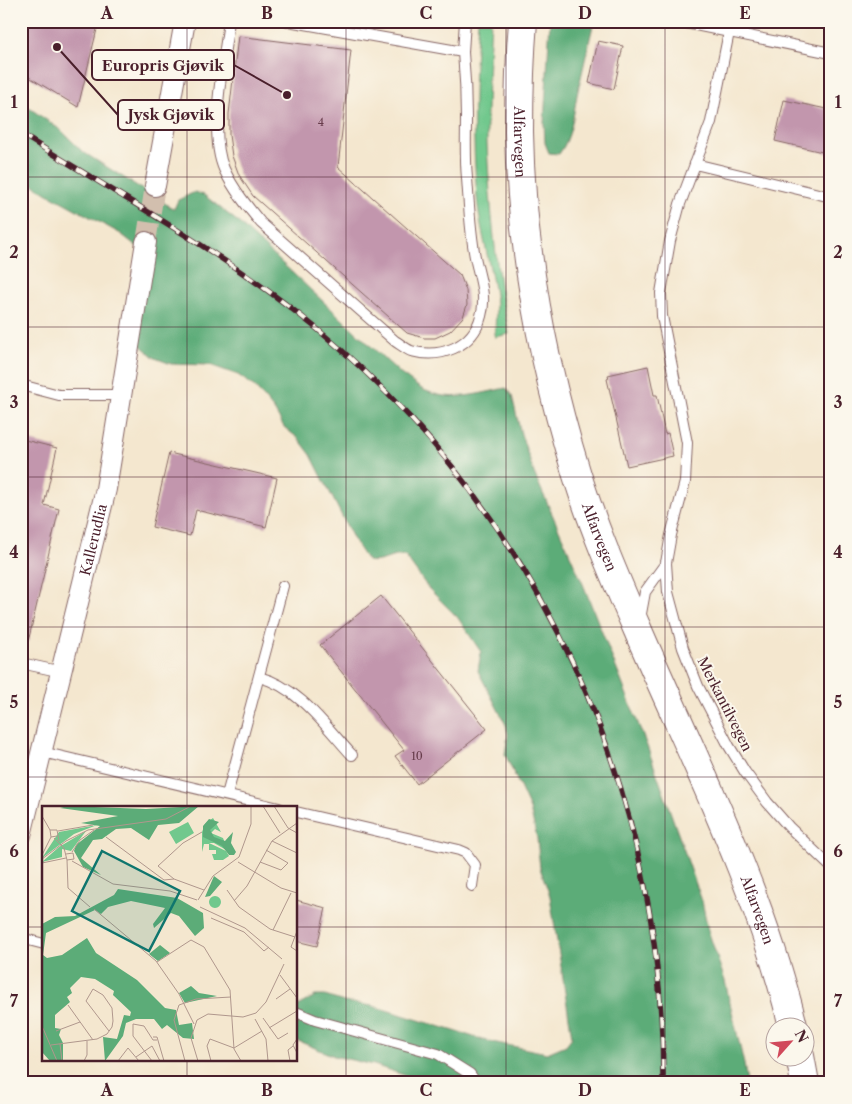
<svg xmlns="http://www.w3.org/2000/svg" width="852" height="1104" viewBox="0 0 852 1104" font-family="'Libre Caslon Text',serif">
  <style>
    .green { fill: #71c88d; stroke: #5e745c }
    .forest { fill: #5cac78; stroke: #536652 }
    .building { fill: #c296ad }
    .lines { fill: none; stroke-linecap: round; stroke-linejoin: round }
    .street-tunnel { stroke: #d2bfae; stroke-width: 20; stroke-dasharray: 20 10; stroke-linecap: butt }
    .lane-casing { stroke: #866564; stroke-width: 12 }
    .street-casing { stroke: #866564; stroke-width: 22 }
    .secondary-casing { stroke: #866564; stroke-width: 30 }
    .lane { stroke: #fff; stroke-width: 10 }
    .street { stroke: #fff; stroke-width: 20 }
    .secondary { stroke: #fff; stroke-width: 28 }
    .rail-casing { stroke: #4a1f2b; stroke-width: 5.5 }
    .rail { stroke: #fbf7ec; stroke-width: 4; stroke-dasharray: 11; stroke-linecap: butt }
    .grid { fill: none; stroke: #4a1f2b; stroke-width: 1; stroke-opacity: 0.55 }
    .labels { text-anchor: middle; dominant-baseline: central; stroke-width: 4; stroke-linejoin: round; paint-order: stroke }
    .number-label { font-size: 11px; fill: #683d4c }
    .street-label { font-size: 14px; fill: #4a1f2b; stroke: #fbf7ec }
    .inset-road { fill: none; stroke: #b0978d; stroke-width: 1 }
    .view { fill: #0f766e; fill-opacity: 0.15; stroke: #0f766e; stroke-width: 2.5 }
    .inset-edge { fill: none; stroke: #4a1f2b; stroke-width: 2.5 }
    .leader { fill: none; stroke: #4a1f2b; stroke-width: 2 }
    .callout-dot { fill: #4a1f2b; stroke: #fbf7ec; stroke-width: 2 }
    .callout { fill: #fbf7ec; stroke: #4a1f2b; stroke-width: 2 }
    .callout-label { font-size: 15px; text-anchor: middle; font-weight: bold; fill: #4a1f2b }
    .neatline { fill: none; stroke: #4a1f2b; stroke-width: 2 }
    .grid-label { font-size: 16px; text-anchor: middle; font-weight: bold; fill: #4a1f2b }
  </style>
  <rect width="100%" height="100%" fill="#fbf7ec"/>
  <filter id="ink" filterUnits="userSpaceOnUse"><feTurbulence type="fractalNoise" baseFrequency=".02" numOctaves="2"/><feDisplacementMap in="SourceGraphic" scale="10" xChannelSelector="R" yChannelSelector="G"/><feConvolveMatrix kernelMatrix="1 2 1 2 8 2 1 2 1" color-interpolation-filters="sRGB"/></filter>
  <filter id="wash" filterUnits="userSpaceOnUse"><feTurbulence type="fractalNoise" baseFrequency=".0096" numOctaves="4" result="noise"/><feDisplacementMap in="SourceGraphic" scale="20" xChannelSelector="R" yChannelSelector="G"/><feGaussianBlur stdDeviation="1.12" result="paint"/><feColorMatrix in="noise" values="0 0 0 0 0 0 0 0 0 0 0 0 0 0 0 0 0 1.4 0 .05"/><feComposite in="paint" operator="in"/></filter>
  <g filter="url(#wash)">
    <rect width="100%" height="100%" fill="#f4e7cf"/>
    <!-- green -->
    <path class="green" d="M478,21H491C489,62 486,103 487,144C490,208 496,272 509,334L495,337C495,323 497,308 495,295C490,262 480,230 477,197C472,139 473,79 478,21Z"/>
    <!-- forest -->
    <g class="forest">
      <path d="M550,21H594C588,46 583,70 577,95C573,116 572,137 559,154L549,153L545,143L544,123Z"/>
      <path d="M21,102L62,131L83,152L174,209L178,200L195,192L204,195L237,221L402,375C410,380 419,389 429,392C453,402 481,393 506,388L512,396L521,434L534,473L583,584L647,746L702,901L708,930L725,981L744,1064L747,1083H427L374,1065L334,1056L296,1040V1007L315,996H325L344,1002L373,1006L487,1041L547,1053L566,1045L572,1037L550,896L540,868L537,838L530,809L505,754L508,735L506,725L478,671L481,652L458,618L429,589L405,556C389,554 384,564 367,561L356,544L311,455L299,439L284,427L274,410L255,387L238,375L210,365L171,364L155,358L140,345L134,329L149,256L121,234L48,194L21,177Z"/>
    </g>
    <g id="blocks">
      <!-- building -->
      <g class="building">
        <path d="M21,21H99L78,107L21,72Z"/>
        <path d="M238,36L351,50L338,167L460,275L466,290L467,305L463,317L450,331L435,338H424L407,333L253,196L239,175L232,156L229,135V114Z"/>
        <path d="M598,41L623,46L614,89L589,83Z"/>
        <path d="M784,100L831,110V154L775,141Z"/>
        <path d="M648,366L654,395H657L665,434L668,433L673,456L627,466L607,379L609,378L608,375Z"/>
        <path d="M21,439L57,448L44,505L59,509L28,642L21,641Z"/>
        <path d="M169,453L277,478L266,527L196,510L190,536L152,527Z"/>
        <path d="M381,596L487,729L417,784L395,756L404,750L320,645Z"/>
        <path d="M296,900L326,908L317,946L296,941Z"/>
      </g>
    </g>
  </g>
  <g filter="url(#ink)">
    <use href="#blocks" fill-opacity="0" stroke="#866564" stroke-width="1"/>
    <g class="lines">
      <!-- street-tunnel -->
      <path class="street-tunnel" d="M146,242L155,186"/>
      <defs>
        <g id="lane">
          <path d="M229,21C224,61 208,133 224,169C233,189 247,206 261,223L395,341C400,344 406,349 411,351C440,359 473,347 481,316C487,296 479,277 475,257C470,231 469,204 467,178C465,158 466,137 466,117C466,95 465,74 463,52L288,21"/>
          <path d="M676,21L831,53"/>
          <path d="M729,32L711,122L680,204L670,241L661,293L662,316L687,443L685,482L671,535L666,563L668,592L683,648L698,686L729,746L745,772L767,802L789,827L831,867"/>
          <path d="M463,52L465,21"/>
          <path d="M695,164L831,197"/>
          <path d="M21,385L59,395H122"/>
          <path d="M640,619L645,592L666,563"/>
          <path d="M21,663L62,672"/>
          <path d="M259,677C299,687 326,727 352,755"/>
          <path d="M42,752L279,808"/>
          <path d="M227,795L283,586"/>
          <path d="M296,812L459,850L466,853L475,865L472,886"/>
          <path d="M21,938L44,944"/>
          <path d="M296,1012L315,1020L438,1054L470,1074L476,1083"/>
        </g>
        <g id="street">
          <path d="M155,186L185,21"/>
          <path id="s1" d="M21,835L106,489L146,242"/>
        </g>
        <g id="secondary">
          <path id="s2" d="M523,21C520,58 519,95 519,132C521,248 543,365 577,475C594,529 617,582 639,633C695,762 760,889 793,1026"/>
          <path d="M800,1056L805,1083"/>
        </g>
      </defs>
      <!-- lane casing -->
      <use href="#lane" class="lane-casing"/>
      <!-- street casing -->
      <use href="#street" class="street-casing"/>
      <!-- secondary casing -->
      <use href="#secondary" class="secondary-casing"/>
      <!-- lane -->
      <use href="#lane" class="lane"/>
      <!-- street -->
      <use href="#street" class="street"/>
      <!-- secondary -->
      <use href="#secondary" class="secondary"/>
      <defs>
        <path id="rail" d="M21,134C121,197 225,253 316,328C542,516 664,791 663,1083"/>
      </defs>
      <!-- rail casing -->
      <use href="#rail" class="rail-casing"/>
      <!-- rail -->
      <use href="#rail" class="rail"/>
    </g>
  </g>
  <!-- grid -->
  <path class="grid" d="M187,21V808M346,21V1083M506,21V1083M665,21V1083M21,177H831M21,327H831M21,477H831M21,627H831M21,777H831M21,927H44M296,927H831M187,1060V1083"/>
  <g class="labels">
    <!-- number labels -->
    <g class="number-label">
      <text x="321" y="122">4</text>
      <text x="417" y="756">10</text>
    </g>
    <!-- street labels -->
    <g class="street-label">
      <text stroke="none"><textPath href="#s2" startOffset="121">Alfarvegen</textPath></text>
      <text stroke="none"><textPath href="#s2" startOffset="526">Alfarvegen</textPath></text>
      <text stroke="none"><textPath href="#s1" startOffset="304">Kallerudlia</textPath></text>
      <text transform="translate(725 704) rotate(63)">Merkantilvegen</text>
      <text stroke="none"><textPath href="#s2" startOffset="931">Alfarvegen</textPath></text>
    </g>
  </g>
  <!-- overview -->
  <g transform="translate(42 806)">
    <rect width="255" height="255" fill="#f4e7cf"/>
    <path d="M171,12L179,26L173,23L169,27L181,32L186,45L172,37H167L184,45L187,50L181,54H172L170,48H174V44H167V38H162L160,46V26L163,18ZM146,16L152,27L134,38L127,26ZM55,19L32,28L0,52L17,26ZM44,25L29,45L20,43V51L0,56L17,41ZM167 96a6 6 0 1 1 12 0a6 6 0 1 1-12 0Z" fill="#71c88d"/>
    <path d="M26,0L104,3L157,0L137,17L116,19L107,34L89,22L74,23L60,33L51,34L39,52L59,69L41,61L32,45L34,39L58,20L39,17L76,10L18,2ZM167,13L177,16L168,24L172,31L183,35L191,26L189,37L194,46L192,49H187L180,40L161,31V20ZM172,70L180,76L168,90L163,91ZM76,83L135,92L161,107L162,122L153,130L137,110L129,107L112,122L111,118L123,102L89,95L66,101L59,108L53,104L4,127L1,149L5,152L20,149L45,132L54,147L95,174L123,202L134,204L137,219L150,217L152,233L141,232L125,219L120,223L112,213H94L84,217L81,230L63,255L61,231L75,233L82,209L88,210L89,206L71,189L72,185L53,173L39,171L28,182L30,187L25,191L28,196L13,209V222L19,223L17,229L21,237V255H8L0,246V118L13,111L33,110L72,89ZM118,139L128,147L116,155L107,148ZM149,180L157,187L175,190L143,197L137,187Z" fill="#5cac78"/>
    <path class="inset-road" d="M221,0L238,27M232,0L246,22L255,27M0,10L8,24M16,25L51,19M160,26L141,37L116,60L132,73L162,84M15,30L9,31L8,24H15L17,35M64,31L122,74L132,73M12,32L22,42L25,54L32,53L31,47L24,48M230,35L255,47M30,46L38,34L52,24M0,49L9,31M0,53L24,35L46,24L124,13L149,0M25,54L26,82L48,101M30,55L71,78L128,85L155,94M196,56L239,82L255,87M218,56L239,64L246,57L224,44M0,57L24,52M185,84L197,101L228,123L253,131M156,94L171,70L197,51L209,18V0M192,95L205,80L230,35L255,17M158,101L203,122L240,153M52,103L114,155L137,188L152,218M169,112L202,126L222,145L227,141M231,124L249,87M255,125L249,141L255,145M115,156L149,134L162,141L188,184L192,243L199,255M238,169L255,192M234,193L248,183M26,199L51,234M221,212L236,233L246,227M213,213L224,233L226,255M0,220L15,255M227,222L255,205M14,225L38,216M111,231H115L122,255M255,233L251,239L255,247M18,238L20,255M9,239L55,233L65,228L70,221L71,215L70,202L61,189L51,183L44,195L67,225M192,242L220,225M94,251L110,240L118,255M42,255L45,249V235M76,255L86,242L97,255M110,255L91,230V218L102,220L111,234H115M143,255L132,214L137,199L154,193L189,191M156,255L149,232L155,214L166,208L201,211L214,207L224,196L242,158M169,255L165,240L168,233L192,242M248,255L246,244L251,240"/>
    <path class="view" d="M60,45L138,85L107,145L30,105Z"/>
    <rect width="255" height="255" class="inset-edge"/>
  </g>
  <!-- callouts -->
  <path class="leader" d="M287 95L234 65M57 47L118 115"/>
  <g class="callout-dot">
    <circle cx="287" cy="95" r="5"/>
    <circle cx="57" cy="47" r="5"/>
  </g>
  <g class="callout">
    <rect x="92" y="50" width="142" height="30" rx="5"/>
    <rect x="118" y="100" width="106" height="30" rx="5"/>
  </g>
  <g class="callout-label">
    <text x="163" y="71">Europris Gjøvik</text>
    <text x="171" y="120">Jysk Gjøvik</text>
  </g>
  <!-- margin -->
  <rect width="852" height="1104" fill="none" stroke="#fbf7ec" stroke-width="55"/>
  <!-- north arrow -->
  <g transform="translate(790 1042) rotate(63)"><circle r="24" fill="#fbf7ec" stroke="#b4a19f"/>
  <path d="M0-4L9 19L0 12L-9 19Z" fill="#d1495b"/>
  <text y="-8" font-size="14" font-weight="bold" text-anchor="middle" fill="#4a1f2b">N</text>
  </g>
  <rect x="28" y="28" width="796" height="1048" class="neatline"/>
  <g class="grid-label">
    <text x="107" y="19">A</text>
    <text x="267" y="19">B</text>
    <text x="426" y="19">C</text>
    <text x="585" y="19">D</text>
    <text x="745" y="19">E</text>
    <text x="14" y="108">1</text>
    <text x="838" y="108">1</text>
    <text x="14" y="258">2</text>
    <text x="838" y="258">2</text>
    <text x="14" y="408">3</text>
    <text x="838" y="408">3</text>
    <text x="14" y="558">4</text>
    <text x="838" y="558">4</text>
    <text x="14" y="708">5</text>
    <text x="838" y="708">5</text>
    <text x="14" y="857">6</text>
    <text x="838" y="857">6</text>
    <text x="14" y="1007">7</text>
    <text x="838" y="1007">7</text>
    <text x="107" y="1096">A</text>
    <text x="267" y="1096">B</text>
    <text x="426" y="1096">C</text>
    <text x="585" y="1096">D</text>
    <text x="745" y="1096">E</text>
  </g>
</svg>
